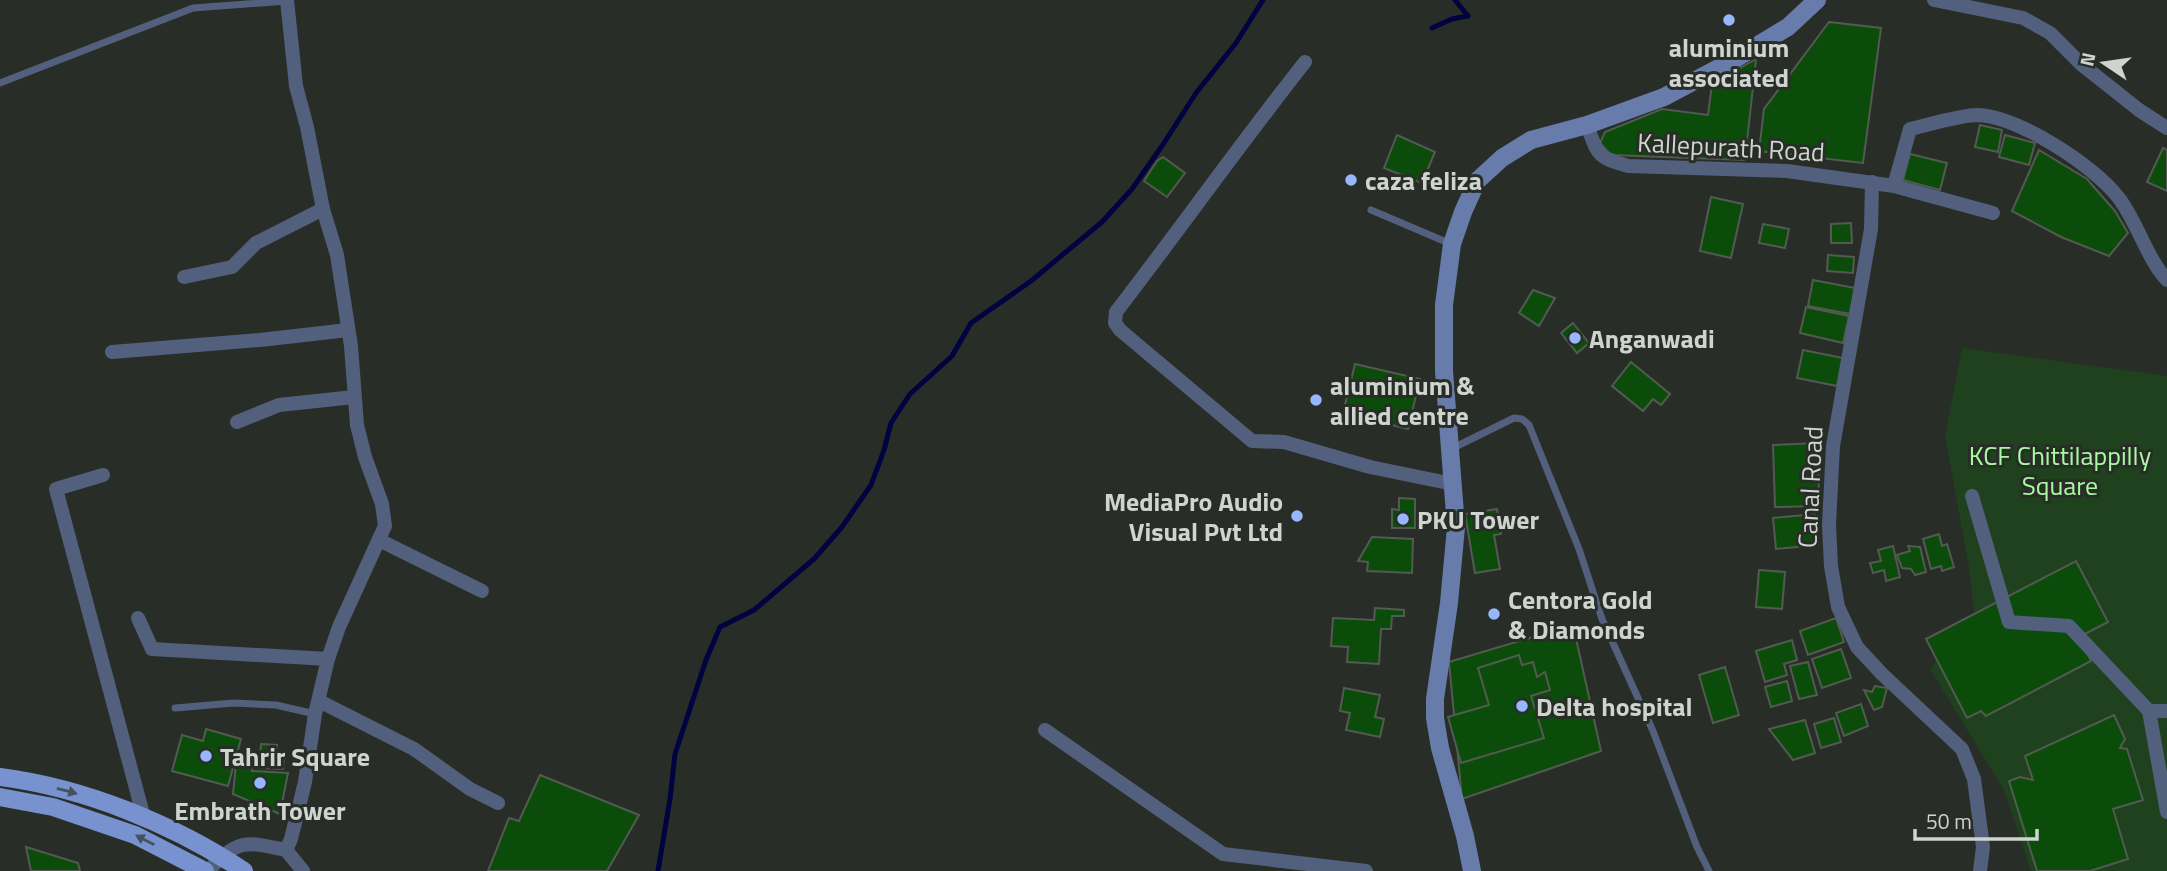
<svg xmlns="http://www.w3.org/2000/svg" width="2167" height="871" viewBox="0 0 2167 871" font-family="'Titillium Web',sans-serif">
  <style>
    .green { fill: #1f411d }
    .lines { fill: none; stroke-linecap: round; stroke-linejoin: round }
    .stream { stroke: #010240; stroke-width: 5 }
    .building { fill: #0c4c0b; stroke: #535a52; stroke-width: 2 }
    .service { stroke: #53607d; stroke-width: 7 }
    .minor { stroke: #53607d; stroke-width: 14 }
    .secondary { stroke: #677cab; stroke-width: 18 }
    .primary { stroke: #7792ce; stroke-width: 18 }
    .oneway { fill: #445161 }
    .poi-dot { fill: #97b6fd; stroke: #282e27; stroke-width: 2.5 }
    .labels { text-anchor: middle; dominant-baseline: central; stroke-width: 6; stroke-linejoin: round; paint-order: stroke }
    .poi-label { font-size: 26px; font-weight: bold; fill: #d0d4d0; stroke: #282e27; text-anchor: start }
    .street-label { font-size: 26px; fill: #d0d4d0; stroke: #282e27 }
    .park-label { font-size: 26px; fill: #a8faa1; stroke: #282e27 }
  </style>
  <rect width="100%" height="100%" fill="#282e27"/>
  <!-- green -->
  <path class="green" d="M1962,348L2167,376V871H2031L2004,790L1930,669L1974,612L1969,567L1945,436Z"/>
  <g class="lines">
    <!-- stream -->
    <g class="stream">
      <path d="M1432,28L1452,19L1468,16L1455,0"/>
      <path d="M658,871L670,799L675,754L706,660L720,627L754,610L814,559L842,527L871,485L884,450L891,423L910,394L952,356L971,323L1031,281L1102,222L1132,189L1164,143L1196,93L1236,43L1263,0"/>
    </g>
  </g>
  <!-- building -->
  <g class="building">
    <path d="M1829,22L1881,28L1863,163L1759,151L1764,109Z"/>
    <path d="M1756,59L1745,160L1611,155L1600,143L1605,132L1662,109L1708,115L1712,84Z"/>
    <path d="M1980,125L2002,130L1998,152L1975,147Z"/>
    <path d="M1397,135L1435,152L1422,183L1384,168Z"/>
    <path d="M2005,135L2035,143L2029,165L1999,157Z"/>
    <path d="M2163,148L2167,150V191L2147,182Z"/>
    <path d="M2039,150L2087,179L2115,211L2128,233L2109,256L2061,237L2012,211Z"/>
    <path d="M1910,154L1947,163L1940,190L1903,180Z"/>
    <path d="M1163,157L1185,173L1167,197L1144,181L1157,161Z"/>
    <path d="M1711,197L1743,204L1731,258L1700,251Z"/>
    <path d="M1851,223L1852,243H1831V224Z"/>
    <path d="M1763,224L1789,229L1785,248L1759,243Z"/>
    <path d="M1828,255L1854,257L1853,273L1827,271Z"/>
    <path d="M1813,280L1855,288L1850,314L1808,306Z"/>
    <path d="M1533,290L1555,298L1539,326L1519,313Z"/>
    <path d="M1806,307L1849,316L1843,343L1800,333Z"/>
    <path d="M1573,323L1589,343L1577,353L1561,333Z"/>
    <path d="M1803,350L1843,358L1837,386L1797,378Z"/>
    <path d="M1631,362L1670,394L1661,405L1653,399L1643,411L1612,386Z"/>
    <path d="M1355,364L1420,379L1408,429L1343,413Z"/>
    <path d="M1818,443L1819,506L1775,507L1773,445Z"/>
    <path d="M1399,498L1415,499V528H1392V509L1399,510Z"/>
    <path d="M1497,509L1501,534L1494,535L1500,569L1475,573L1465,514Z"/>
    <path d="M1815,514L1818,545L1776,549L1773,518Z"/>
    <path d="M1939,534L1942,546L1947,544L1954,567L1942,571L1941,566L1931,569L1923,539Z"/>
    <path d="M1372,537L1413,539L1412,573L1367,571L1368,562L1358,561Z"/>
    <path d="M1893,546L1900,577L1886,581L1884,570L1873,573L1870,563L1881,561L1878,550Z"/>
    <path d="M1908,546L1920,547L1926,572L1915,575L1911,569L1902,568L1897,555L1910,551Z"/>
    <path d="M2076,561L2108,622L2079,637L2091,661L1986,716L1981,711L1967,718L1926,639Z"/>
    <path d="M1759,570L1785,572L1782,609L1756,607Z"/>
    <path d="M1375,608L1404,610V616H1392L1391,629H1381L1379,664L1347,662L1348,647L1331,646L1333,618L1374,620Z"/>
    <path d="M1836,618L1844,642L1808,655L1800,631Z"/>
    <path d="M1573,625L1601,751L1462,799L1449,662Z"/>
    <path d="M1792,640L1797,660L1784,664L1787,675L1765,682L1756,651Z"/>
    <path d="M1841,649L1851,678L1822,688L1812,659Z"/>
    <path d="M1519,655L1522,665L1533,662L1537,677L1545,672L1550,690L1531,696L1544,738L1461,763L1448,717L1489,705L1478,668Z"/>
    <path d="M1808,662L1817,695L1799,699L1790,666Z"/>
    <path d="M1725,667L1739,715L1713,723L1699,675Z"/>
    <path d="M1787,681L1792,701L1771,707L1765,687Z"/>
    <path d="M1875,686L1887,688L1882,707L1874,710L1864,690L1872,692Z"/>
    <path d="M1344,688L1380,695L1375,717L1384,719L1380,737L1346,730L1350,713L1340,711Z"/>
    <path d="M1861,704L1868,726L1844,736L1836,713Z"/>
    <path d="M2114,715L2125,739L2120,748L2127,749L2143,800L2113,809L2128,859L2090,871H2037L2009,781L2020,777L2033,780L2025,756Z"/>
    <path d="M1834,718L1841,742L1821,748L1814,724Z"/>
    <path d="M1805,720L1815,753L1793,760L1769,729Z"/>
    <path d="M206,729L241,739L228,786L172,771L182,735L203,741Z"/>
    <path d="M261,744L277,745L276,754L284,755L283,769L259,768Z"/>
    <path d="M253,763L252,771L288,773L280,814L233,794L236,764Z"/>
    <path d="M540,775L639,815L607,871H488L509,818L519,821Z"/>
    <path d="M26,847L78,863L80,871H31Z"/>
  </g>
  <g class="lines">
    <!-- service -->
    <g class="service">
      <path d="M0,83L193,8L287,1"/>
      <path d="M1371,210L1451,244"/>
      <path d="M1451,449L1514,418L1522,419L1529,425L1579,549L1602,619L1653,731L1697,847L1709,871"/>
      <path d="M175,708L234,703L276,705L315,714"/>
    </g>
    <!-- minor -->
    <g class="minor">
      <path d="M1934,0L2023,18L2050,33L2081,64L2139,110L2167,128"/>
      <path d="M1305,62C1240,144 1180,229 1116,312L1115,323L1120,330L1252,441L1284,442L1370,467L1453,484"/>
      <path d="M1587,125C1598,155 1596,157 1628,166L1787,171L1894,186L1910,129C1928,125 1960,115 1978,115C2019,117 2093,165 2118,197C2136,219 2148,261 2167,280"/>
      <path d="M1872,182L1871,229L1833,446L1829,525L1831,566L1838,607L1857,647L1882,674L1962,749L1974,779L1983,847L1980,871"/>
      <path d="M1894,186L1993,213"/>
      <path d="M184,277L232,267L256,243L323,209"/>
      <path d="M112,352L260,340L348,330"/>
      <path d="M237,422L279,405L354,397"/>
      <path d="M103,475L56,489L144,818"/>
      <path d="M1972,496L2009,622L2069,626L2149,711L2167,812"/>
      <path d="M379,540L482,591"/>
      <path d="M138,618L152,649L328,659"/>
      <path d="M319,701L414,749L470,789L498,803"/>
      <path d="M2149,711H2167"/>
      <path d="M1045,730L1223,854L1366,871"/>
      <path d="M286,850L303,871"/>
      <path d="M208,871C238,839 244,841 286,850L291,839L305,782L315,714L328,659L339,627L385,526L382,504L365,457L357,425L351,346L337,255L323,209L307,127L296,86L287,0"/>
    </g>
    <!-- secondary -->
    <path class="secondary" d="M1472,871L1465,836L1440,748L1435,718V699L1449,603L1456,527L1444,371V305L1452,244L1463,212L1477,181L1502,158L1531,140L1587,125L1664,97L1730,62L1788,27L1817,0"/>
    <!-- primary -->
    <g class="primary">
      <path d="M0,777C85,788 173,824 244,871"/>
      <path d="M0,797L53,807L135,835L205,871"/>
    </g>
  </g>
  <!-- one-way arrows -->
  <defs><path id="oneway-solid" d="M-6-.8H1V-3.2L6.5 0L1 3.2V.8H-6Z" transform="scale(1.75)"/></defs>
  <g class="oneway">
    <use href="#oneway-solid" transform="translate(67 791) rotate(15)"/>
    <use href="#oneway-solid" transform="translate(145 840) rotate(-153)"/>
  </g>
  <!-- markers -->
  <g class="poi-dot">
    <circle cx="1729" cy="20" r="7"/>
    <circle cx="1351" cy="180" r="7"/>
    <circle cx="1575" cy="338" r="7"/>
    <circle cx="1316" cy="400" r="7"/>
    <circle cx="1297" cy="516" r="7"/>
    <circle cx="1403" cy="519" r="7"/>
    <circle cx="1494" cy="614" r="7"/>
    <circle cx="1522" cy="706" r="7"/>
    <circle cx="206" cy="756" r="7"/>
    <circle cx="260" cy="783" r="7"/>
  </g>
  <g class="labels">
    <!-- poi labels -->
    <g class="poi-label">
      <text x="1729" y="47" text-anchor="middle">aluminium<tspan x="1729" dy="30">associated</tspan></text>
      <text x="1365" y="180">caza feliza</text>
      <text x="1589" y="338">Anganwadi</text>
      <text x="1330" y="385">aluminium &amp;<tspan x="1330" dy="30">allied centre</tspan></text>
      <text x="1283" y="501" text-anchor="end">MediaPro Audio<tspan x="1283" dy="30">Visual Pvt Ltd</tspan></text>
      <text x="1417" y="519">PKU Tower</text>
      <text x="1508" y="599">Centora Gold<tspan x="1508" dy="30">&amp; Diamonds</tspan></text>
      <text x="1536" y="706">Delta hospital</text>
      <text x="220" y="756">Tahrir Square</text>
      <text x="260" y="810" text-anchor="middle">Embrath Tower</text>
    </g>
    <!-- street labels -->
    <g class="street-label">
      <text transform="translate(1731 147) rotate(3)">Kallepurath Road</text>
      <text transform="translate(1810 487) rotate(-87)">Canal Road</text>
    </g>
    <!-- park labels -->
    <g class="park-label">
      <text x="2060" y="455">KCF Chittilappilly<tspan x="2060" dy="30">Square</tspan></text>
    </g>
  </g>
  <!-- north arrow -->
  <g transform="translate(2104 63) rotate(283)" stroke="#282e27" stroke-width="5" paint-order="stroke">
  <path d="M0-5L12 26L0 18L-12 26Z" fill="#d0d4d0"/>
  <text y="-10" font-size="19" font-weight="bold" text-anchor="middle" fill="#d0d4d0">N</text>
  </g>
  <!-- scale -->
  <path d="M1915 829v10h122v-10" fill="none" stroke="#d0d4d0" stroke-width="3.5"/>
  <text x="1926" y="829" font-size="21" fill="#d0d4d0" stroke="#282e27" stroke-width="5" paint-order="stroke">50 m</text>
</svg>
